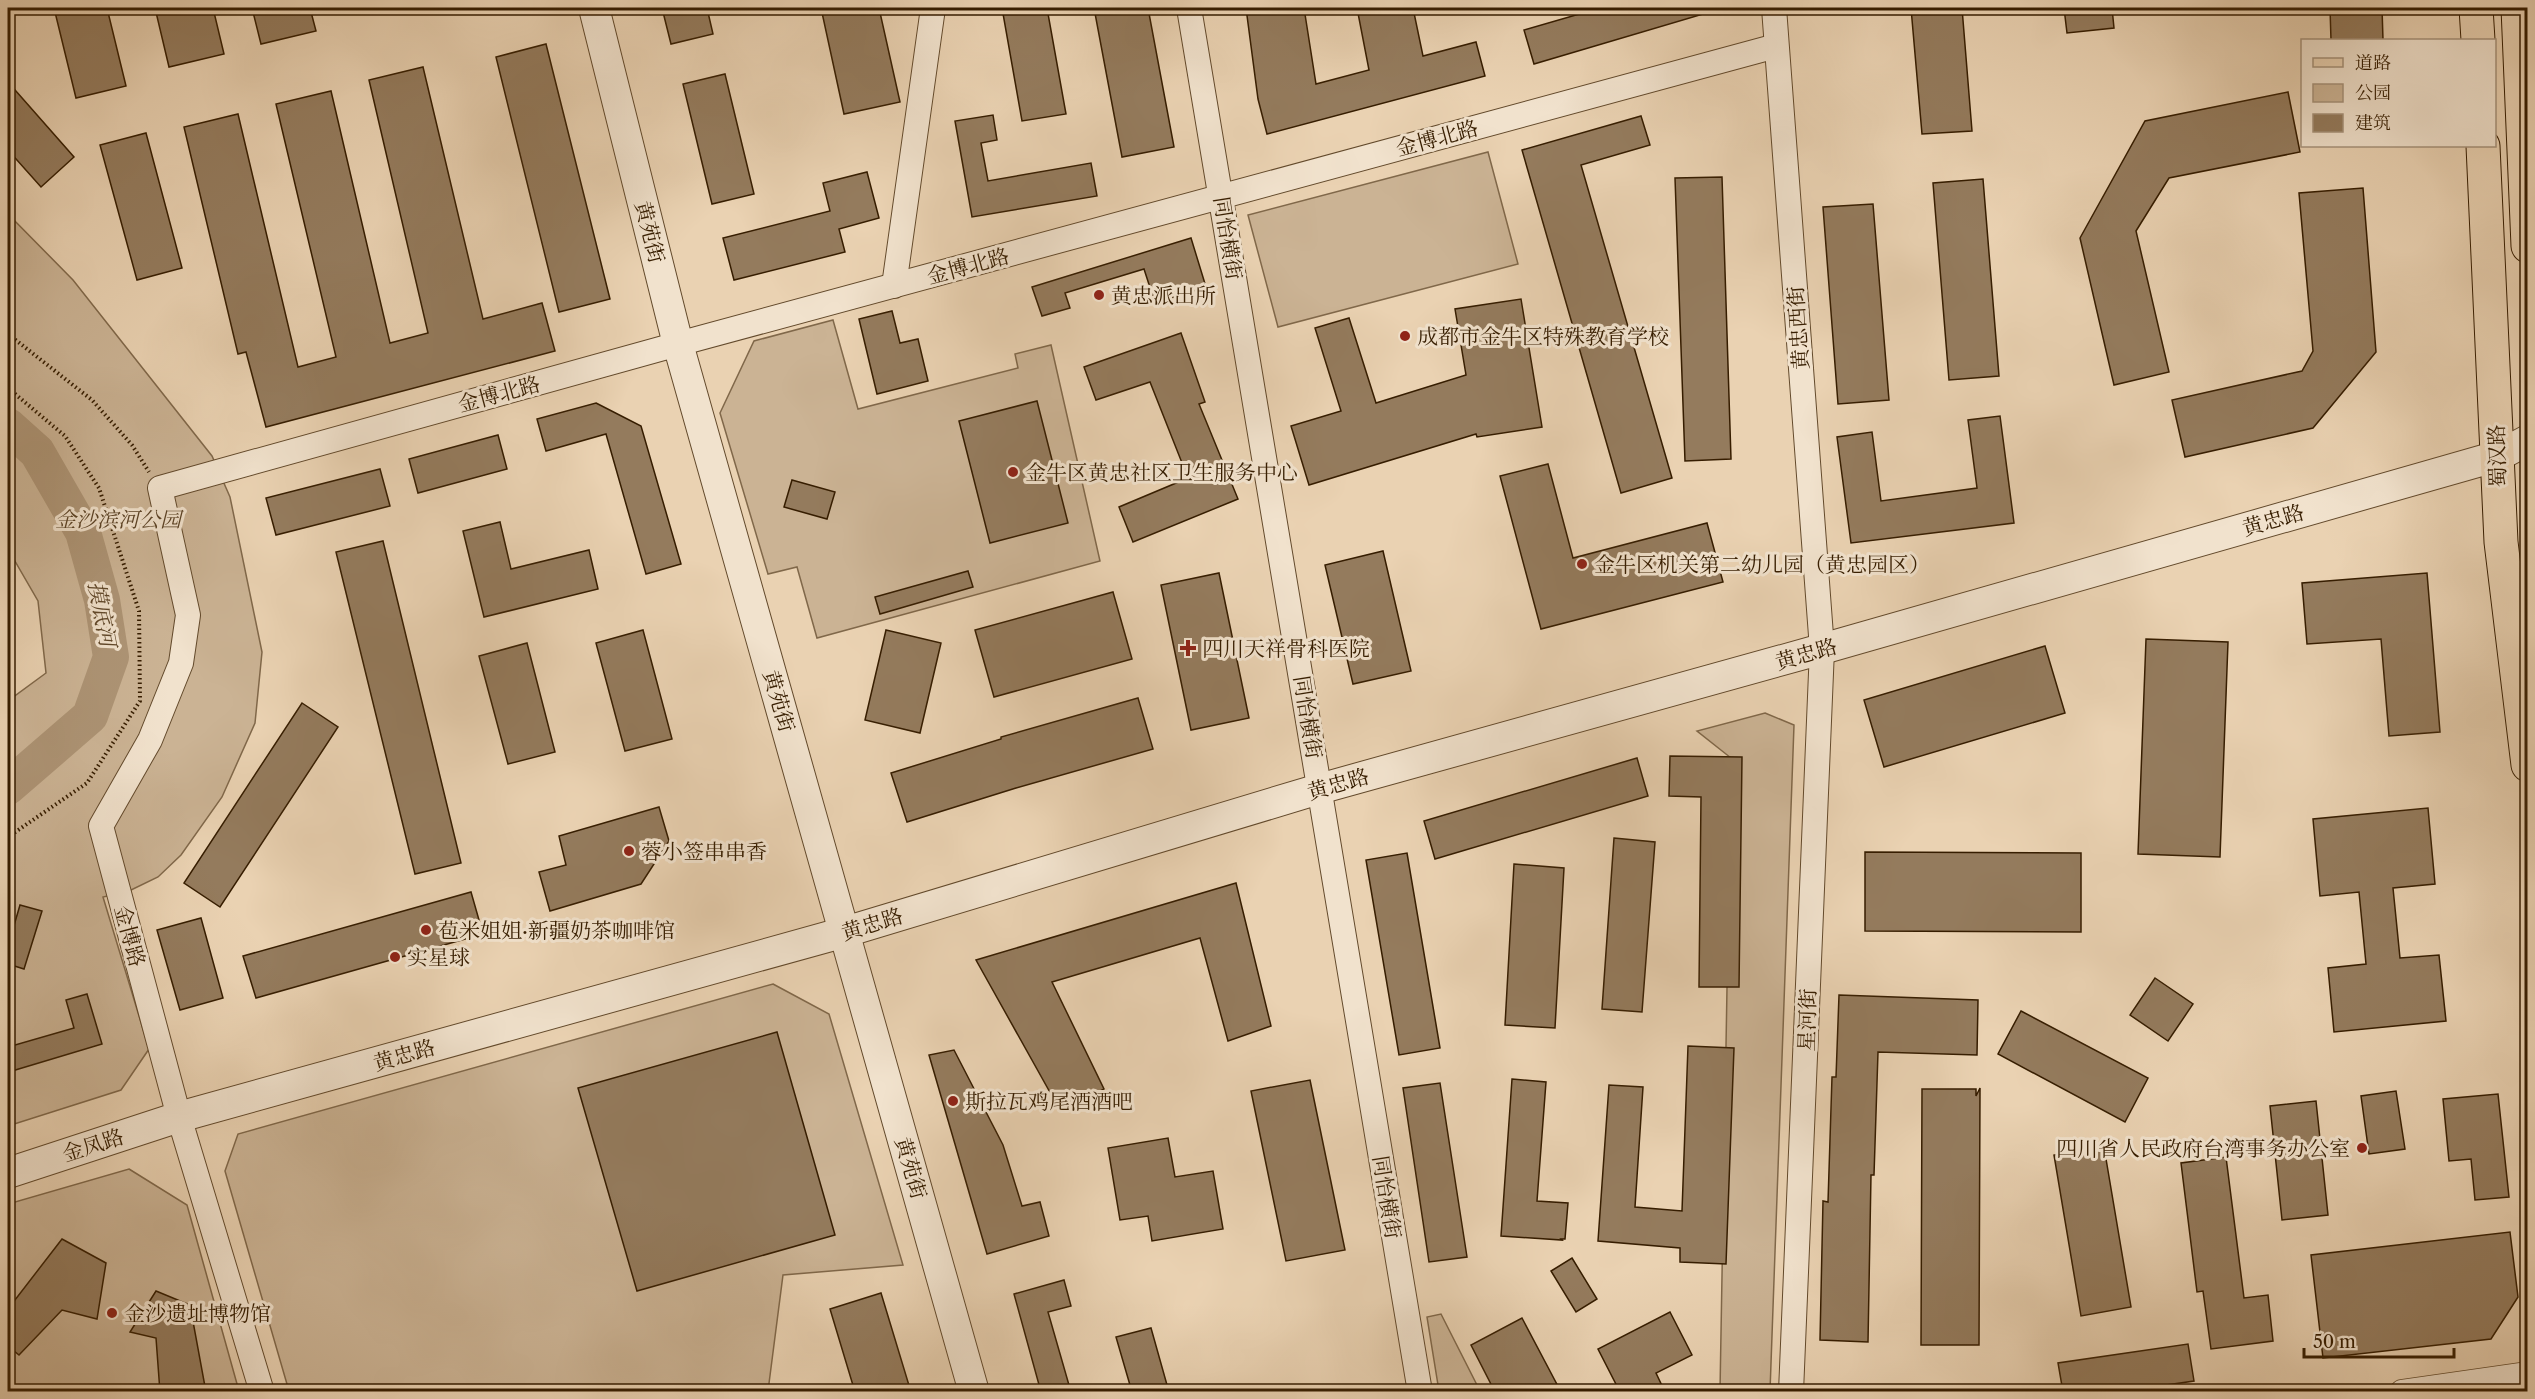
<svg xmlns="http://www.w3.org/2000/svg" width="2535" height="1399" viewBox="0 0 2535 1399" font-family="'Libre Caslon Text','Noto Serif SC',serif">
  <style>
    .green { fill: #cbb394; stroke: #80684a; stroke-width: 1.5 }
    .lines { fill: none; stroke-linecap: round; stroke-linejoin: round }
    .river { stroke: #ad9475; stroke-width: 36 }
    .building { fill: #947b5d; stroke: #361d00; stroke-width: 1.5 }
    .minor-casing { stroke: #634a2c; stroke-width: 26 }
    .tertiary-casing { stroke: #634a2c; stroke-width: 32 }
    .primary-casing { stroke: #361d00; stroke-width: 35 }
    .path { stroke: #361d00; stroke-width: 4; stroke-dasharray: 1.5 3; stroke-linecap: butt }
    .minor { stroke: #f1e2cd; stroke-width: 24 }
    .tertiary { stroke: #f1e2cd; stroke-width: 30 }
    .primary { stroke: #ead2b2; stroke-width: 33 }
    .poi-dot { fill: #8f2418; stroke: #f1e2cd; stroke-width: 2 }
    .labels { text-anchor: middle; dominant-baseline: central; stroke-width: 6; stroke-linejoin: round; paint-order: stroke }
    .street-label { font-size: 21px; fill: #361d00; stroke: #f1e2cd }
    .poi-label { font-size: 21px; fill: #361d00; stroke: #f1e2cd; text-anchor: start }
    .park-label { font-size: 21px; font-style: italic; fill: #5b4225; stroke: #f1e2cd }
    .water-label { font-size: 22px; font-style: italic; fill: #604729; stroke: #f1e2cd }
  </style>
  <rect width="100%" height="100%" fill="#ead2b2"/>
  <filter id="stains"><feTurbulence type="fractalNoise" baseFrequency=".00333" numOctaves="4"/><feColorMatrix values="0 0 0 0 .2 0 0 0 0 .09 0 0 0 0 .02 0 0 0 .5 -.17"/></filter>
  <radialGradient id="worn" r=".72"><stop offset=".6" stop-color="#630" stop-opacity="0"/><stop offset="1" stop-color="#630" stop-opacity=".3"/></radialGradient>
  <!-- green -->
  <g class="green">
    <path d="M1488,152L1518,264L1278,327L1248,215Z"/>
    <path d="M8,214L73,280L212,456L230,497L262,652L255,723L222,797L181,855L158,877L129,891L103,897L149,1049L121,1090L8,1126V701L46,673L38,601L8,549Z"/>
    <path d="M833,320L858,409L1018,368L1015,354L1051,345L1100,561L817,638L797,567L768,574L720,413L754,341Z"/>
    <path d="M1765,713L1794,725L1770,1391H1720L1731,758L1697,731Z"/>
    <path d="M773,984L829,1014L903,1265L783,1275L768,1391H289L225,1171L238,1134Z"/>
    <path d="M129,1169L187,1205L239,1391H8V1204Z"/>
    <path d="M1441,1314L1480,1391H1439L1427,1317Z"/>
  </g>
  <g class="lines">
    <!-- river -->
    <path class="river" d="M8,426L37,452L83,532L102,600L111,657L90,716L8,787"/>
  </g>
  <!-- building -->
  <g class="building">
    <path d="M54,8H107L126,86L76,98Z"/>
    <path d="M155,8H213L224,54L169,67Z"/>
    <path d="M252,8H310L316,31L261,44Z"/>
    <path d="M662,8H707L713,34L671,44Z"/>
    <path d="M821,8H879L900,102L844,114Z"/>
    <path d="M1002,8H1047L1066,114L1022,121Z"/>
    <path d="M1094,8H1148L1174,147L1122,157Z"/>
    <path d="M1246,8H1304L1316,84L1369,70L1357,8H1413L1423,56L1476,42L1485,76L1267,134L1258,99Z"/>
    <path d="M1600,8H1710V12L1534,64L1524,30Z"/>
    <path d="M1911,8H1962L1972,131L1922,134Z"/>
    <path d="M2064,8H2112L2114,28L2067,33Z"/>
    <path d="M2330,8H2382L2383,40H2331Z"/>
    <path d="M546,44L610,299L559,312L496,57Z"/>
    <path d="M423,67L483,319L542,303L555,351L266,427L246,352L238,354L184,127L238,114L298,367L336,357L276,104L331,91L390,343L428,333L369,80Z"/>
    <path d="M725,74L754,194L712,204L683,84Z"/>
    <path d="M8,82L74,157L41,187L8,150Z"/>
    <path d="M2288,92L2300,152L2169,178L2136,231L2169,372L2114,385L2080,238L2145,121Z"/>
    <path d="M993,115L997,140L981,143L988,181L1091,163L1097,196L972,217L955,121Z"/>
    <path d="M1641,116L1650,145L1581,165L1672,478L1621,493L1522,150Z"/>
    <path d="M146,133L182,268L137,280L100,145Z"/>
    <path d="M867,172L879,218L839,229L845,252L734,280L723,238L830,211L823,183Z"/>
    <path d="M1722,177L1731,459L1685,461L1675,178Z"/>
    <path d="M1983,179L1999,376L1949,380L1933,183Z"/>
    <path d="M2363,188L2376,352L2313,428L2185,457L2172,400L2302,371L2313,351L2299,193Z"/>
    <path d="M1873,204L1889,400L1838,404L1823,207Z"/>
    <path d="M1191,238L1206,287L1155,303L1144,269L1065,293L1070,308L1042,316L1032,287Z"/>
    <path d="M1521,299L1542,427L1477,437L1476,434L1309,485L1291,426L1341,411L1315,328L1349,318L1376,403L1466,375L1455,309Z"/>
    <path d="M892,311L900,343L918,339L928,381L877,394L859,319Z"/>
    <path d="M1181,333L1205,402L1199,404L1238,499L1133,542L1119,507L1188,478L1150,382L1096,400L1084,367Z"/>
    <path d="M1037,401L1068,523L990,543L959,421Z"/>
    <path d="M596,403L641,426L681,564L646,574L606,434L546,451L537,419Z"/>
    <path d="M2000,416L2014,523L1851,543L1837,437L1872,432L1881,501L1977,488L1968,420Z"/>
    <path d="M498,435L507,469L418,493L409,459Z"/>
    <path d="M1548,464L1573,558L1707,523L1723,582L1541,629L1500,476Z"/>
    <path d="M380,469L390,506L276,535L266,498Z"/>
    <path d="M792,480L835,492L827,519L784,507Z"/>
    <path d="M500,522L511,569L589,550L598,589L484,617L463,531Z"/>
    <path d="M383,541L461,863L415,874L336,552Z"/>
    <path d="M1383,551L1411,671L1353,684L1325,565Z"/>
    <path d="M968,571L973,587L880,614L875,597Z"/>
    <path d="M1219,573L1249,718L1191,730L1161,585Z"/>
    <path d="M2427,573L2440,732L2389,736L2381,639L2307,644L2302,583Z"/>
    <path d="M1113,592L1132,659L994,697L975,630Z"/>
    <path d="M643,630L672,739L625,751L596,643Z"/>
    <path d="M886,630L941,643L920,733L865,720Z"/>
    <path d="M2146,639L2228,642L2220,857L2138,854Z"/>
    <path d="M527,643L555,752L508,764L479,656Z"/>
    <path d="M2045,646L2065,713L1884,767L1864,700Z"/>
    <path d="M1138,698L1153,749L1016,788L907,822L891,773L1001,739V737Z"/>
    <path d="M302,703L338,727L220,907L184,883Z"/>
    <path d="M1670,756L1742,757L1739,987H1699L1701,797L1669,796Z"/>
    <path d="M1637,758L1648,796L1435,859L1424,821Z"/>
    <path d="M659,807L669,841L641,884L550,911L539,872L566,865L559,836Z"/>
    <path d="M2428,808L2435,884L2393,888L2400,958L2439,955L2446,1021L2334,1032L2328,968L2366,964L2359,892L2320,896L2313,819Z"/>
    <path d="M1614,838L1655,842L1642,1012L1602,1009Z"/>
    <path d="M1865,852L2081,853V932L1865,931Z"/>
    <path d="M1407,853L1440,1048L1399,1055L1366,860Z"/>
    <path d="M1514,864L1564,868L1555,1028L1505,1025Z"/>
    <path d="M1236,883L1271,1026L1228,1041L1200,938L1052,982L1104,1089L1061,1112L976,960Z"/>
    <path d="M471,892L483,934L256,998L243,956Z"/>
    <path d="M20,905L42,911L24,969L8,964V946Z"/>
    <path d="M201,918L223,998L180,1010L157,930Z"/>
    <path d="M2155,978L2193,1004L2168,1041L2130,1015Z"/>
    <path d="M87,994L102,1044L12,1071L8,1047L74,1028L66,1000Z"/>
    <path d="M1839,995L1978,1000L1977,1055L1878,1052L1874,1175H1871L1868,1342L1820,1340L1823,1201L1828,1202L1832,1077H1836Z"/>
    <path d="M2021,1011L2148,1078L2125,1122L1998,1054Z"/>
    <path d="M777,1032L835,1235L637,1291L578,1088Z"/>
    <path d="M1688,1046L1734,1048L1726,1264L1680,1262V1248L1598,1241L1609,1085L1643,1087L1635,1207L1682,1211Z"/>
    <path d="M954,1050L1003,1145L1022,1206L1040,1202L1049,1236L987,1254L929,1055Z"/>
    <path d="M1512,1079L1546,1082L1537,1201L1568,1203L1565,1239H1561L1562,1240L1501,1236Z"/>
    <path d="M1310,1080L1345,1250L1286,1261L1251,1091Z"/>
    <path d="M1440,1083L1467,1257L1429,1262L1403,1088Z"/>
    <path d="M1980,1088L1979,1345H1921L1922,1089H1976V1096Z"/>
    <path d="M2396,1091L2405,1149L2369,1154L2361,1096Z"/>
    <path d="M2498,1094L2509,1197L2475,1200L2471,1159L2449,1161L2443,1099Z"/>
    <path d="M2316,1101L2328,1215L2282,1220L2270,1106Z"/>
    <path d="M1168,1138L1175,1177L1213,1171L1223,1229L1152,1241L1148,1216L1120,1220L1108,1148Z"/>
    <path d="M2104,1147L2131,1307L2081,1316L2054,1155Z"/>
    <path d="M2226,1157L2244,1298L2268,1295L2273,1341L2211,1349L2203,1291L2197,1292L2181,1163Z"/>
    <path d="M2510,1232L2518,1297L2491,1339L2323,1358L2311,1255Z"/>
    <path d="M62,1239L106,1263L97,1319L62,1310L19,1355L8,1346V1309Z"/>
    <path d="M1572,1258L1597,1299L1576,1312L1551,1271Z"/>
    <path d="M1064,1280L1071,1306L1048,1312L1071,1392H1041L1014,1294Z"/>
    <path d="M156,1291L190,1305L206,1392H160L156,1338L130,1332Z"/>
    <path d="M881,1293L911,1392H855L830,1309Z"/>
    <path d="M1670,1312L1692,1355L1656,1373L1665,1392H1620L1598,1349Z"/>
    <path d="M1522,1318L1561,1392H1495L1471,1345Z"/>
    <path d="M1151,1328L1169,1392H1132L1116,1337Z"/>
    <path d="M2188,1344L2194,1381L2117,1392H2063L2058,1363Z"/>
  </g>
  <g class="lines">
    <defs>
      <g id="minor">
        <path d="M1189,8L1420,1392"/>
        <path d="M1774,8L1822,649L1791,1392"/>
        <path d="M894,286L933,8"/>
        <path d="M262,1392L179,1117L101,826L150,740L181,663L188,615L160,488L678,344L1776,46"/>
        <path d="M2402,1392L2528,1374"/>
      </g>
      <g id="tertiary">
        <path d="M594,8L678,344L974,1392"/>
        <path d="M8,1173L179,1117L845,932L1319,789L1822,649L2498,456L2528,440"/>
      </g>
      <g id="primary">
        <path d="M2476,8L2478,40"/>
        <path d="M2518,8L2528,246"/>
        <path d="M2483,146L2501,542L2528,765"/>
      </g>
    </defs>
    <!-- minor casing -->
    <use href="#minor" class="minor-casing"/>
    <!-- tertiary casing -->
    <use href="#tertiary" class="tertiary-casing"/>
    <!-- primary casing -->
    <use href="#primary" class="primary-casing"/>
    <!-- path -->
    <g class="path">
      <path d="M8,334L92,400L132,445L149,472"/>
      <path d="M8,388L65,436L99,488L139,611L140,701L87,783L8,837"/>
    </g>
    <!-- minor -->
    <use href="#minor" class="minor"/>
    <!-- tertiary -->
    <use href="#tertiary" class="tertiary"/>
    <!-- primary -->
    <use href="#primary" class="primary"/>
  </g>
  <!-- markers -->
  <g class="poi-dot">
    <circle cx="1099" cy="295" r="6"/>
    <circle cx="1405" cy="336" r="6"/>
    <circle cx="1013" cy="472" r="6"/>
    <circle cx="1582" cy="564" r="6"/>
    <path d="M1185 639h6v6h6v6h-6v6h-6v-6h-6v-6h6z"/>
    <circle cx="629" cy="851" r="6"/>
    <circle cx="426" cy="930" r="6"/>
    <circle cx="395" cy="957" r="6"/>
    <circle cx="953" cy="1101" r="6"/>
    <circle cx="2362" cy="1148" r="6"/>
    <circle cx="112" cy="1313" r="6"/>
  </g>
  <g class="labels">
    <!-- street labels -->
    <g class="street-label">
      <text transform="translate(1437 138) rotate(-15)">金博北路</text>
      <text transform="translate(650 232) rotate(76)">黄苑街</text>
      <text transform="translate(1228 238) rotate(81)">同怡横街</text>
      <text transform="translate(968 266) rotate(-15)">金博北路</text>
      <text transform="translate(1798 328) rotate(-94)">黄忠西街</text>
      <text transform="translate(499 394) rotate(-15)">金博北路</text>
      <text transform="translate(2497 456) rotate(-92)">蜀汉路</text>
      <text transform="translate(2273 520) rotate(-16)">黄忠路</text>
      <text transform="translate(1806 654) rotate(-16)">黄忠路</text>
      <text transform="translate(779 701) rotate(74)">黄苑街</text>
      <text transform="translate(1308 717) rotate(81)">同怡横街</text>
      <text transform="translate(1338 784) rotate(-16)">黄忠路</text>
      <text transform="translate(872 924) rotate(-17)">黄忠路</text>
      <text transform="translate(130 936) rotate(75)">金博路</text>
      <text transform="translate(1807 1020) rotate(-88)">星河街</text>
      <text transform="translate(404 1055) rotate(-16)">黄忠路</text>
      <text transform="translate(93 1145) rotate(-18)">金凤路</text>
      <text transform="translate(911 1168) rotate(74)">黄苑街</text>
      <text transform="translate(1387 1197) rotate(81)">同怡横街</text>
    </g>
    <!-- poi labels -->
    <g class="poi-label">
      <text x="1111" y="295">黄忠派出所</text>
      <text x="1417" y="336">成都市金牛区特殊教育学校</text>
      <text x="1025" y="472">金牛区黄忠社区卫生服务中心</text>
      <text x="1594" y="564">金牛区机关第二幼儿园（黄忠园区）</text>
      <text x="1202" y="648">四川天祥骨科医院</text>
      <text x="641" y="851">蓉小签串串香</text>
      <text x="438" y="930">苞米姐姐·新疆奶茶咖啡馆</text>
      <text x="407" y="957">实星球</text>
      <text x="965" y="1101">斯拉瓦鸡尾酒酒吧</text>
      <text x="2350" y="1148" text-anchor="end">四川省人民政府台湾事务办公室</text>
      <text x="124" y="1313">金沙遗址博物馆</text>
    </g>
    <!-- park labels -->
    <g class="park-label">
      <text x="118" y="519">金沙滨河公园</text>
    </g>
    <!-- water labels -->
    <g class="water-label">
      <text transform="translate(102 614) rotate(79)">摸底河</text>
    </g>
  </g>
  <!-- margin -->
  <rect width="2535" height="1399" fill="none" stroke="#ead2b2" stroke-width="30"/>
  <rect x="9" y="9" width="2517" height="1381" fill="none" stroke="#361d00" stroke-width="3"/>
  <rect x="15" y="15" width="2505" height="1369" fill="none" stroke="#361d00" stroke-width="1.5"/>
  <!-- legend -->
  <rect x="2301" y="39" width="195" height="108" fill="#f1e2cd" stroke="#a6937b" stroke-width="1.5"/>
  <rect x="2313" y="58" width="30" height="9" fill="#ead2b2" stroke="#a6937b" stroke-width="1.5"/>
  <text x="2355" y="69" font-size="18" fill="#361d00">道路</text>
  <rect x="2313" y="84" width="30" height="18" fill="#cbb394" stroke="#a6937b" stroke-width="1.5"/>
  <text x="2355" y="99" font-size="18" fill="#361d00">公园</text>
  <rect x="2313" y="114" width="30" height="18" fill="#947b5d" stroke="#a6937b" stroke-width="1.5"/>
  <text x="2355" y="129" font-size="18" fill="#361d00">建筑</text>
  <!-- scale -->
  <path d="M2304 1348v9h150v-9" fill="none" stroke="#361d00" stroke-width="3"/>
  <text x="2313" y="1348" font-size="18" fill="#361d00" stroke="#f1e2cd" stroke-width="4.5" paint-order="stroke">50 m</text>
  <rect width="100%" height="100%" filter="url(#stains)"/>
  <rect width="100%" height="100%" fill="url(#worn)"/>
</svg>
